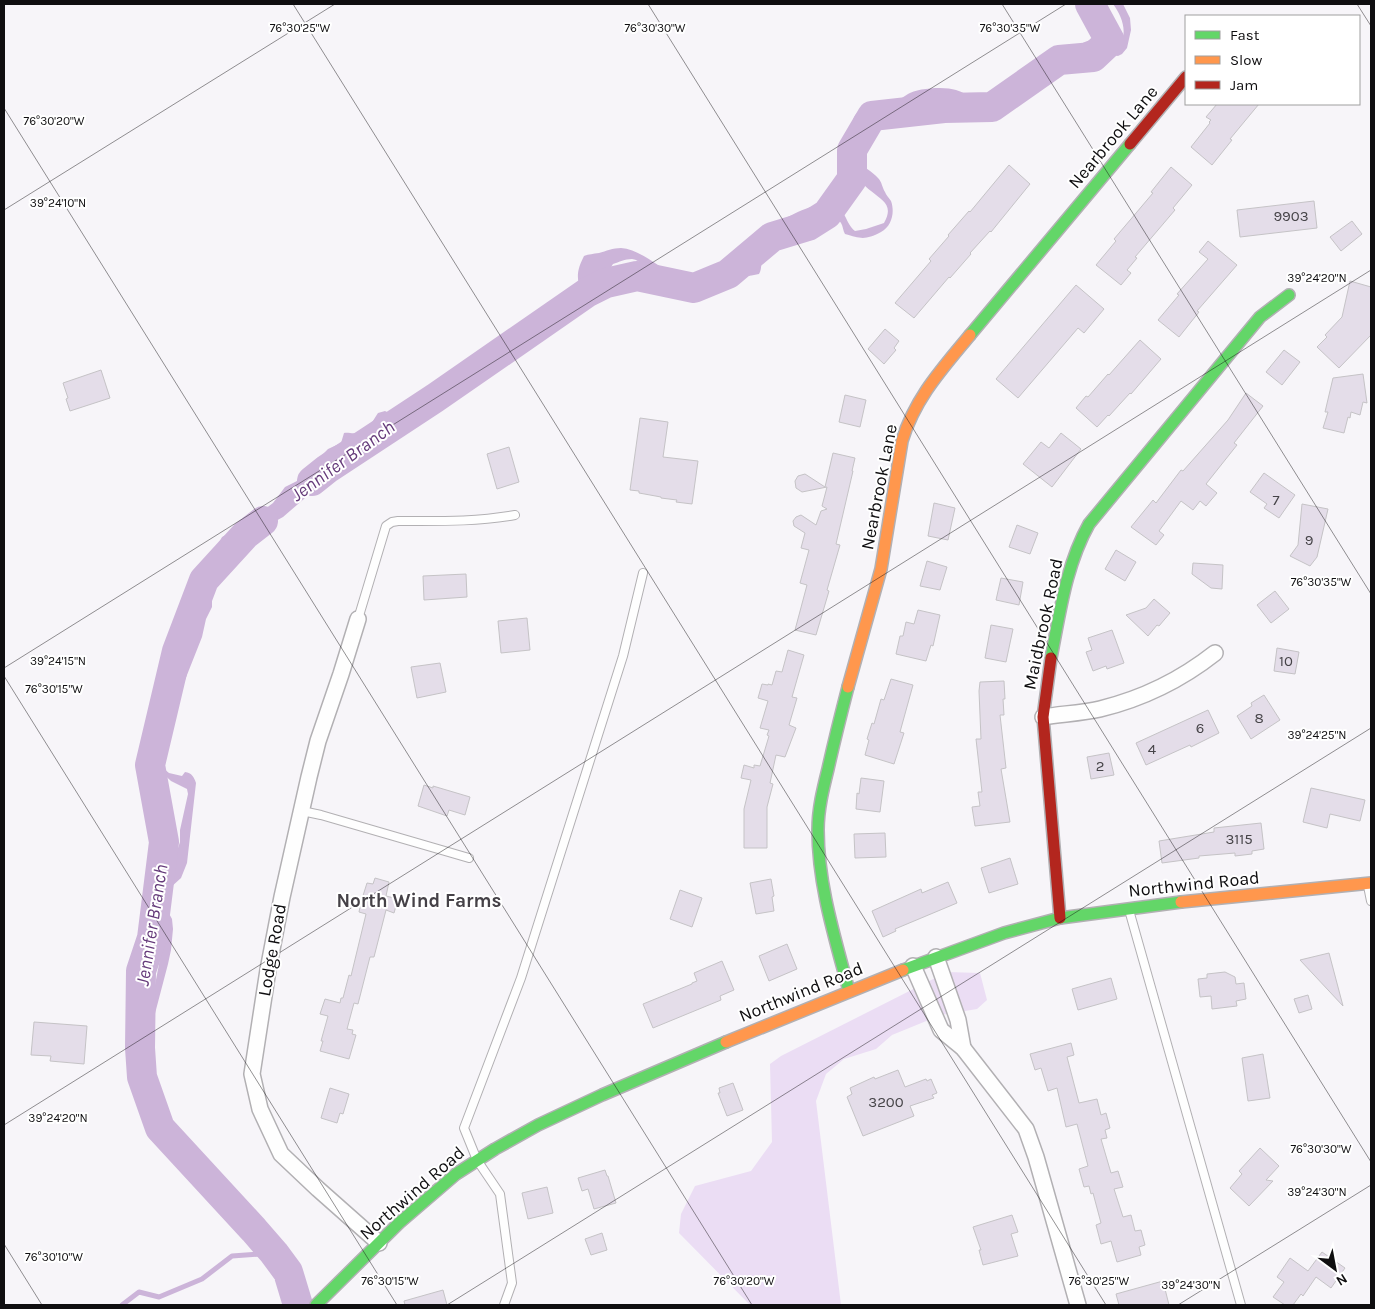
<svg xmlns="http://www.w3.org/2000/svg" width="1375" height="1309" viewBox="0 0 1375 1309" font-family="Karla,sans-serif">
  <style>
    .green { fill: #ebddf4 }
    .water { fill: #ccb4d9 }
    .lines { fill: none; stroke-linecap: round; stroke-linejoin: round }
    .stream { stroke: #ccb4d9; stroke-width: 5 }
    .river { stroke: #ccb4d9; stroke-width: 30 }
    .building { fill: #e4dde9; stroke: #c5c3c6 }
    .lane-casing { stroke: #b2b0b3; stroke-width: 10 }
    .street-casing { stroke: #b2b0b3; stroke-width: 18 }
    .fast-casing { stroke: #b2b0b3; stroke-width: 14 }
    .slow-casing { stroke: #b2b0b3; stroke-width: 14 }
    .jam-casing { stroke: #b2b0b3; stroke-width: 14 }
    .lane { stroke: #fefefe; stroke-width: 8 }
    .street { stroke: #fefefe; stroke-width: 15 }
    .fast { stroke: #63d668; stroke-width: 11 }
    .slow { stroke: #ff974d; stroke-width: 11 }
    .jam { stroke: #b3261e; stroke-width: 11 }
    .ticks { fill: none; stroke: #0f0e10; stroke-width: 1; stroke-opacity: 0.45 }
    .labels { text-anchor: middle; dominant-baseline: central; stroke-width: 4; stroke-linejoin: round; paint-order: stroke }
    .number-label { font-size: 15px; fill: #464448 }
    .street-label { font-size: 18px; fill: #0f0e10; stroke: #fff }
    .water-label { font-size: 19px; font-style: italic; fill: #653a7a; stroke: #fff }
    .neighbourhood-label { font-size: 19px; font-weight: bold; fill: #454147; stroke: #fff }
    .ticks-label { font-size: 12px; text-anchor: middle; fill: #0f0e10; stroke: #fff; stroke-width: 4; stroke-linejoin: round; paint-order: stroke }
  </style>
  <rect width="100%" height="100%" fill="#f7f5f9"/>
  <!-- green -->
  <path class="green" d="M947,972L980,973L987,1000L977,1009L941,1015L892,1035L876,1049L844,1059L826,1074L816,1101L841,1305H750L679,1233L681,1214L695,1186L751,1171L772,1142L770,1064L781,1056Z"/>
  <!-- water -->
  <path class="water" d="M1113,4H1123L1130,18L1131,30L1127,48L1122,54L1118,56L1112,55L1090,48L1068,51L1064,53L1053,66L1034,79L1014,99L1010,109L1006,111L998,112L985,110L949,96H921L913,101L909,109L905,113L884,117L858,140C856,146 856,154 858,159C862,167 872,171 878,178C882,182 882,187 885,192C886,195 889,198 891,201C895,212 892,226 881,232C866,240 861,239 845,234C843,231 843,226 841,223C836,214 820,206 811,211C805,213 800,218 794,221C785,226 771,232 765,240C756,252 765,263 759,274C749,276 739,277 730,282C718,289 718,296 703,294C686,293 671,285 657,276C649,271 641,260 632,259C625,259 619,262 613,264L608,272L600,277L586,293L575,314L564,325L549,333L533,344L460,380L440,398L414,410L403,420L384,430L364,443L339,462L320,481L312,492L283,517L274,522H267L251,538L228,552L220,562L212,589V607L206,619L202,637L185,680L176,697L158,736L156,746L157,753L163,768L169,773L182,776L185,772C192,773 194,777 196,783L187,863L181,878L170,888L167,899L166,908L172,919L173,929L171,950L168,964L152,1025L145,1060L146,1064L158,1084L164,1122V1137L170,1144L188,1159L211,1171L218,1177L232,1191L262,1226L277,1249L296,1270L297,1274L299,1290L306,1305H292L287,1282L282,1268L276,1265L267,1253V1248L260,1235L228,1198L217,1183L202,1173L186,1166L159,1138L153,1128L147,1113L145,1090L139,1061L141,1025L155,985L159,964L161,950L156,927V919L159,907V892L168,872L172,866L180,842V830L188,794L187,789L171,781L159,770L153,758L150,730L155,715L168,697L182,671L185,664L186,654L189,646L192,643L199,624L200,614L198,600L199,588L215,551L222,537L243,526L257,513L265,509L273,503L285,487L297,481L328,449L341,443L344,433C348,432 352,434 357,433C369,430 372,422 378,413L385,411L393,415L398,413L412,398L436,386L443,378L456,371L458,366L465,361H470L496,350L526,331L539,330L546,327L566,314L574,305L581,292C576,277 577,270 584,256C589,254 593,254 599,253C606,251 613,248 621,248C651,250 685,296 713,288C718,286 737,266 740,261C741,259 742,256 743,254C746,252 750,250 753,248C758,243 762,236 768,231C781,219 815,200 833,206C847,210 845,223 855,231L866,229L884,223C894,205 883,201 871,191C864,186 858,178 854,171C848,158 854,134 853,120C858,105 868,115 878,111C891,107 897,101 908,94C917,88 945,86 956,90C967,93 980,105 991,105C1003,104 1020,83 1029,75C1039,67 1049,59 1059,51C1066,47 1073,46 1081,44C1085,42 1090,39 1095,40C1102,40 1109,47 1115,49C1130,38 1123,17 1113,4Z"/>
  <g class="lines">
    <!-- stream -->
    <path class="stream" d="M122,1305L139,1292L159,1297L202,1279L232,1256L273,1253"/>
    <!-- river -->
    <g class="river">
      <path d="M312,481L327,469L435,398L588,292L606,283L637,276L694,288L728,274L772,237L808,226L827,214L852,179V150L872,116L944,108L992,107L1059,60L1093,57L1110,41L1090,4"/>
      <path d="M263,521L245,535L204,580L177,651L150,765L164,842L152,938L141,971L140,1048L142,1077L160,1128L254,1230L274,1253L288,1272L298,1305"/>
    </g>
  </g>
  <!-- building -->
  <g class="building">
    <path d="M1217,104H1259L1230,139L1232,140L1212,165L1191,147L1210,123L1209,122L1211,120L1206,117Z"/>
    <path d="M1009,165L1030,184L991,232L990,231L970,253L971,254L950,278L949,277L914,318L895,303L931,261L929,259L949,236L948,235L969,211L970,212Z"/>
    <path d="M1171,167L1192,185L1173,208L1175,210L1135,257L1137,258L1127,270L1131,273L1121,285L1096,265L1116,241L1114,239L1153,193L1151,192Z"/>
    <path d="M1314,201L1317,228L1240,237L1237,210Z"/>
    <path d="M1352,221L1362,234L1341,251L1330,237Z"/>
    <path d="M1208,241L1237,265L1197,311L1199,312L1179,337L1158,320L1179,295L1177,294L1208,259L1199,252Z"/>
    <path d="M1350,281L1371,287V335L1339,368L1317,347L1327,337L1325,335L1342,317Z"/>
    <path d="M1076,285L1104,309L1084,333L1078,328L1018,398L996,379Z"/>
    <path d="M885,329L899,341L894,348L896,350L884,364L868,349Z"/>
    <path d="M1140,340L1161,359L1131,394L1130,393L1109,416L1108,415L1097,427L1076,408L1086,396L1088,397L1108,374L1109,375Z"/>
    <path d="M1284,350L1300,362L1282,385L1266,372Z"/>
    <path d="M101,370L110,398L70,411L66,399L68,398L63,383Z"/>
    <path d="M1363,374L1367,403L1363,402L1360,415L1351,412L1350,418L1348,417L1344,433L1323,428L1328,412H1325L1333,378Z"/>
    <path d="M1246,393L1263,406L1234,443L1237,445L1206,484L1217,493L1206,506L1200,501L1193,510L1181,501L1159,531L1164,535L1156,545L1131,527L1153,500L1156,503L1181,470L1183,471L1228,420Z"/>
    <path d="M845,395L866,400L860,427L839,422Z"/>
    <path d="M640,418L668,422L663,457L698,461L692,504L676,502L677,500L661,498V497L639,493V491L630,490Z"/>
    <path d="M1061,433L1081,449L1052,487L1023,464L1041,442L1049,448Z"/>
    <path d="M509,447L519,482L497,489L487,454Z"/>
    <path d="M833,453L855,458L852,471H853L836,544L840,545L827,590L829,591L816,635L795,630L807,585L800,583L809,550L801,548L805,533L794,526L793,521L796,517L801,515L816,525L821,511L827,509L822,506L827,487L802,492L796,488L795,481L798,476L805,474L825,487Z"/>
    <path d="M1264,473L1295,495L1279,518L1264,508L1267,504L1250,492Z"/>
    <path d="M934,503L955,508L948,540L928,536Z"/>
    <path d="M1302,504L1328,509L1317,557L1310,566L1290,556L1298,545Z"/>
    <path d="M1017,525L1038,533L1030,554L1009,547Z"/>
    <path d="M1116,550L1136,562L1125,581L1105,569Z"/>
    <path d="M927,561L947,567L940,590L920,586Z"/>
    <path d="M1193,563L1223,565L1222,589L1211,588L1192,574Z"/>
    <path d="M466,574L467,597L424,600L423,576Z"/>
    <path d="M1001,578L1023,582L1019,605L996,600Z"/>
    <path d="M1275,591L1289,609L1271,623L1257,605Z"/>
    <path d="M1154,599L1170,613L1159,626L1157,625L1148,636L1126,615L1146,608Z"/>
    <path d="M918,610L940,615L933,646L931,645L926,661L896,654L900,636H903L906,622L914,624Z"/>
    <path d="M527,618L530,650L501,653L498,621Z"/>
    <path d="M991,625L1013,629L1006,662L985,658Z"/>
    <path d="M1112,630L1124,663L1107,669L1106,666L1093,671L1086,652L1092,650L1088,638Z"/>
    <path d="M1277,648L1299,652L1295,674L1274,671Z"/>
    <path d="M788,650L804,655L792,697L797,698L789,725L796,728L785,757L776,755L770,783L773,784L767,807V848H744V809L751,780L741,778L744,765L754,768V765L760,766L769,736L767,735L769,730L760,728L768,701L758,698L762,684L768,685V684L772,685L776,671L782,672Z"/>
    <path d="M440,663L446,692L417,698L411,667Z"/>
    <path d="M891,679L913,685L900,732L904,733L894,764L865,755L869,740L867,739L872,723L874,724L881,699L884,700Z"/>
    <path d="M1004,681L1005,699H1003L1004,715H1000L1006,768L1001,769L1010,822L975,826L972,807L980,806L978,792H982L976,739H981L979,691L980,682Z"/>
    <path d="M1264,695L1280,720L1251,739L1237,716L1252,706L1251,703Z"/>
    <path d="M1208,710L1219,733L1191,747L1190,745L1146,765L1136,743Z"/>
    <path d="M1109,753L1114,775L1091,779L1087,757Z"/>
    <path d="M861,778L884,781L880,812L856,809L857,793L859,794Z"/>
    <path d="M424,785L433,788V786L470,797L465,815L449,810L447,816L418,806Z"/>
    <path d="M1311,788L1365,800L1360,821L1330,814L1327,828L1303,822Z"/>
    <path d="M1261,823L1264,849L1252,851V854L1235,856V853L1199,856V858L1162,863L1159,841L1214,832V828Z"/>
    <path d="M885,833L886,857L855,858L854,834Z"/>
    <path d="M1010,858L1018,884L989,893L981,868Z"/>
    <path d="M375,878L389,882L386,896L398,899L394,913L386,910L374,957H370L358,1004L354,1003L347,1029L353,1030L352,1034L356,1035L349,1059L320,1051L323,1041H321L328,1016L320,1014L325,999L340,1003L341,998H343L349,975L351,976L366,914L359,912L361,902L367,883L373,884Z"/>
    <path d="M771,879L774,896L772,897L774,911L756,914L750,883Z"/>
    <path d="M948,882L957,903L895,929L896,931L883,937L872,911L921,889L922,893Z"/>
    <path d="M680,890L702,898L692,927L670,919Z"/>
    <path d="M787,944L797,969L769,981L759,956Z"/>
    <path d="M1329,953L1343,1006L1300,960Z"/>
    <path d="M722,961L734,990L720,996L721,1000L653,1028L643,1004L692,984V983L697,981L694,973Z"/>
    <path d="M1225,972L1235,977L1236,984L1244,983L1246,999L1236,1001L1237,1006L1212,1009L1211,996L1200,997L1198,979L1207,978V974Z"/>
    <path d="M1111,978L1117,999L1078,1010L1072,989Z"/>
    <path d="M1308,995L1312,1009L1299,1013L1294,999Z"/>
    <path d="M34,1022L87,1026L84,1064L50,1061L51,1056L31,1055Z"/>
    <path d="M1071,1043L1074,1055L1067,1057L1079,1103L1097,1099L1101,1115L1106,1113L1110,1128L1105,1130L1107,1138L1101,1139L1111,1173L1118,1171L1123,1187L1114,1189L1123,1217L1131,1215L1135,1231L1141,1230L1145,1245L1139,1247L1141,1255L1117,1262L1111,1241L1101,1244L1096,1225L1101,1223L1093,1193L1091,1194L1089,1186L1084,1187L1079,1169L1088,1166L1077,1124L1066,1127L1057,1088L1048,1091L1041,1068L1035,1070L1030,1054Z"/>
    <path d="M1263,1054L1270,1098L1248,1101L1242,1058Z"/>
    <path d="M898,1070L905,1087L926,1079L927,1081L931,1079L937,1093L932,1095L934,1098L910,1106L914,1116L863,1136L847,1097L852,1094L850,1088L874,1077L875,1079Z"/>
    <path d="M733,1083L743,1110L727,1116L718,1093H720L719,1088Z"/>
    <path d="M330,1088L349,1094L343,1114L340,1113L337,1123L321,1118Z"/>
    <path d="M1260,1148L1279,1166L1266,1180L1273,1181L1249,1206L1230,1188L1242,1174L1239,1171Z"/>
    <path d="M605,1170L607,1176H608L616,1203L594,1209L588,1189L582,1191L578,1178Z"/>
    <path d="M547,1187L553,1213L528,1219L522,1193Z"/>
    <path d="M1012,1215L1018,1232L1011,1234L1018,1256L983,1265L979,1250H981L973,1227Z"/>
    <path d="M602,1233L607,1250L591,1255L585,1239Z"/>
    <path d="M1322,1252L1345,1268L1331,1288L1316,1277L1303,1296L1301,1294L1293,1305H1285L1273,1297L1284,1282L1277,1277L1290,1258L1308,1271Z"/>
    <path d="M1163,1281L1169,1305H1119L1116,1294Z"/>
    <path d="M443,1290L447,1305H405L404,1301Z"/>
  </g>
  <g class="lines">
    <defs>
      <g id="lane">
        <path d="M358,619L386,526L392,522L398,521C439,521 475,522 515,515"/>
        <path d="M302,811L321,815L469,858"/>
        <path d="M1368,886L1371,901"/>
        <path d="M1129,910L1241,1305"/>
        <path d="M504,1305L512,1283L500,1194L477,1160L464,1128L521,978L623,656L643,573"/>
      </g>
      <g id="street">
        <path d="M358,619L341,674L318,741L309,777L282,897L268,970L252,1074L260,1109L281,1154L318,1189L379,1243"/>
        <path d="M1043,717C1062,714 1082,713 1100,709C1141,699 1182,679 1215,653"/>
        <path d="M936,957L958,1020L963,1048"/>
        <path d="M913,966L941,1030L963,1048L1026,1129L1036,1157L1078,1305"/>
      </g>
      <g id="fast">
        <path d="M970,335L1130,144"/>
        <path d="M1051,658C1060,612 1066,565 1089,524L1260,317L1289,295"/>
        <path d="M848,687C841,714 834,742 828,769C823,789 818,809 818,830C818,885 835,938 849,991"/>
        <path d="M903,970L1004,933L1060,918L1181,902"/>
        <path d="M316,1305L399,1223L456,1174L495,1149L538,1125L602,1095L726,1042"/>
      </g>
      <g id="slow">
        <path d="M848,687L881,569L902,441C915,398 942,369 970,335"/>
        <path d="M1181,902L1371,883"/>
        <path d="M726,1042L903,970"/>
      </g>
      <g id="jam">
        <path d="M1130,144L1186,77"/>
        <path d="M1051,658L1043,717L1060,918"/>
      </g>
    </defs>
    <!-- lane casing -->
    <use href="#lane" class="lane-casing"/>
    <!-- street casing -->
    <use href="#street" class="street-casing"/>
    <!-- fast casing -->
    <use href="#fast" class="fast-casing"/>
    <!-- slow casing -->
    <use href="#slow" class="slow-casing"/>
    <!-- jam casing -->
    <use href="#jam" class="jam-casing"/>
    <!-- lane -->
    <use href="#lane" class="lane"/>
    <!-- street -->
    <use href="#street" class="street"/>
    <!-- fast -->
    <use href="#fast" class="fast"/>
    <!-- slow -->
    <use href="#slow" class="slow"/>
    <!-- jam -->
    <use href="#jam" class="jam"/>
  </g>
  <!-- ticks -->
  <path class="ticks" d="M293,4L1106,1305M648,4L1371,1162M1002,4L1371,594M1357,4L1371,26M4,108L752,1305M4,210L335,4M4,668L1066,4M4,676L397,1305M4,1125L1371,270M4,1244L42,1305M447,1305L1371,728M1178,1305L1371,1185"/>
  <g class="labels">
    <!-- number labels -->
    <g class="number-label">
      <text x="1291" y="216">9903</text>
      <text x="1276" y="500">7</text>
      <text x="1309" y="540">9</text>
      <text x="1286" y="661">10</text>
      <text x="1259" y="718">8</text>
      <text x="1200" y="728">6</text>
      <text x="1152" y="749">4</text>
      <text x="1100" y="766">2</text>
      <text x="1239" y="839">3115</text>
      <text x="886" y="1102">3200</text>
    </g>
    <!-- street labels -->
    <g class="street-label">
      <text transform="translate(1113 137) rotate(-50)">Nearbrook Lane</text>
      <text transform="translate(879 487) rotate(-79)">Nearbrook Lane</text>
      <text transform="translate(1043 624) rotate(-78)">Maidbrook Road</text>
      <text transform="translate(1194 884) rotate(-6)">Northwind Road</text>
      <text transform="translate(272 950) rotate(-80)">Lodge Road</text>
      <text transform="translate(801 992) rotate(-22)">Northwind Road</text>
      <text transform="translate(412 1193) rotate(-41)">Northwind Road</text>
    </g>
    <!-- water labels -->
    <g class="water-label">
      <text transform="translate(343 461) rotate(-36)">Jennifer Branch</text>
      <text transform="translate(152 925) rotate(-81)">Jennifer Branch</text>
    </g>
    <!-- neighbourhood labels -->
    <g class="neighbourhood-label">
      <text x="419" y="901">North Wind Farms</text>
    </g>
  </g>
  <g class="ticks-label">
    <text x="300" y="32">76°30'25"W</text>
    <text x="655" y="32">76°30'30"W</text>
    <text x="1010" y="32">76°30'35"W</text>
    <text x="54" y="125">76°30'20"W</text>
    <text x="58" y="207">39°24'10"N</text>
    <text x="1317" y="282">39°24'20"N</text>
    <text x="1321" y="586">76°30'35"W</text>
    <text x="58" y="665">39°24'15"N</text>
    <text x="54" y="693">76°30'15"W</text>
    <text x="1317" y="739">39°24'25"N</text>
    <text x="58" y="1122">39°24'20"N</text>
    <text x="1321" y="1153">76°30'30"W</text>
    <text x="1317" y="1196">39°24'30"N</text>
    <text x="54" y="1261">76°30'10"W</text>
    <text x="390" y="1285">76°30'15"W</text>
    <text x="744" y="1285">76°30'20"W</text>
    <text x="1099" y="1285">76°30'25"W</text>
    <text x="1191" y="1289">39°24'30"N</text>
  </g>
  <!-- border -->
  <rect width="1375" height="1309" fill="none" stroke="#0f0e10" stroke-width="10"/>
  <!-- legend -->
  <rect x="1185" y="15" width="175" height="90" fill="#ffffff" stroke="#9f9f9f"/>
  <rect x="1195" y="31" width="25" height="8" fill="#63d668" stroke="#9f9f9f"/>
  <text x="1230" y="40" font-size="15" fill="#0f0e10">Fast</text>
  <rect x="1195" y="56" width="25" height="8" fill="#ff974d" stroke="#9f9f9f"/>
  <text x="1230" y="65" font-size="15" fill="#0f0e10">Slow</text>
  <rect x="1195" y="81" width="25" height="8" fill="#b3261e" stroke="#9f9f9f"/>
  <text x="1230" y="90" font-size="15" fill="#0f0e10">Jam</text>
  <!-- north arrow -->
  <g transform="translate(1335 1269) rotate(148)" stroke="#ffffff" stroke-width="4" paint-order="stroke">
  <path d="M0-4L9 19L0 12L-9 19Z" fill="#0f0e10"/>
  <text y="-8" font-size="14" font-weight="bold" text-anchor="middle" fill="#0f0e10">N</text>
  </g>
</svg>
